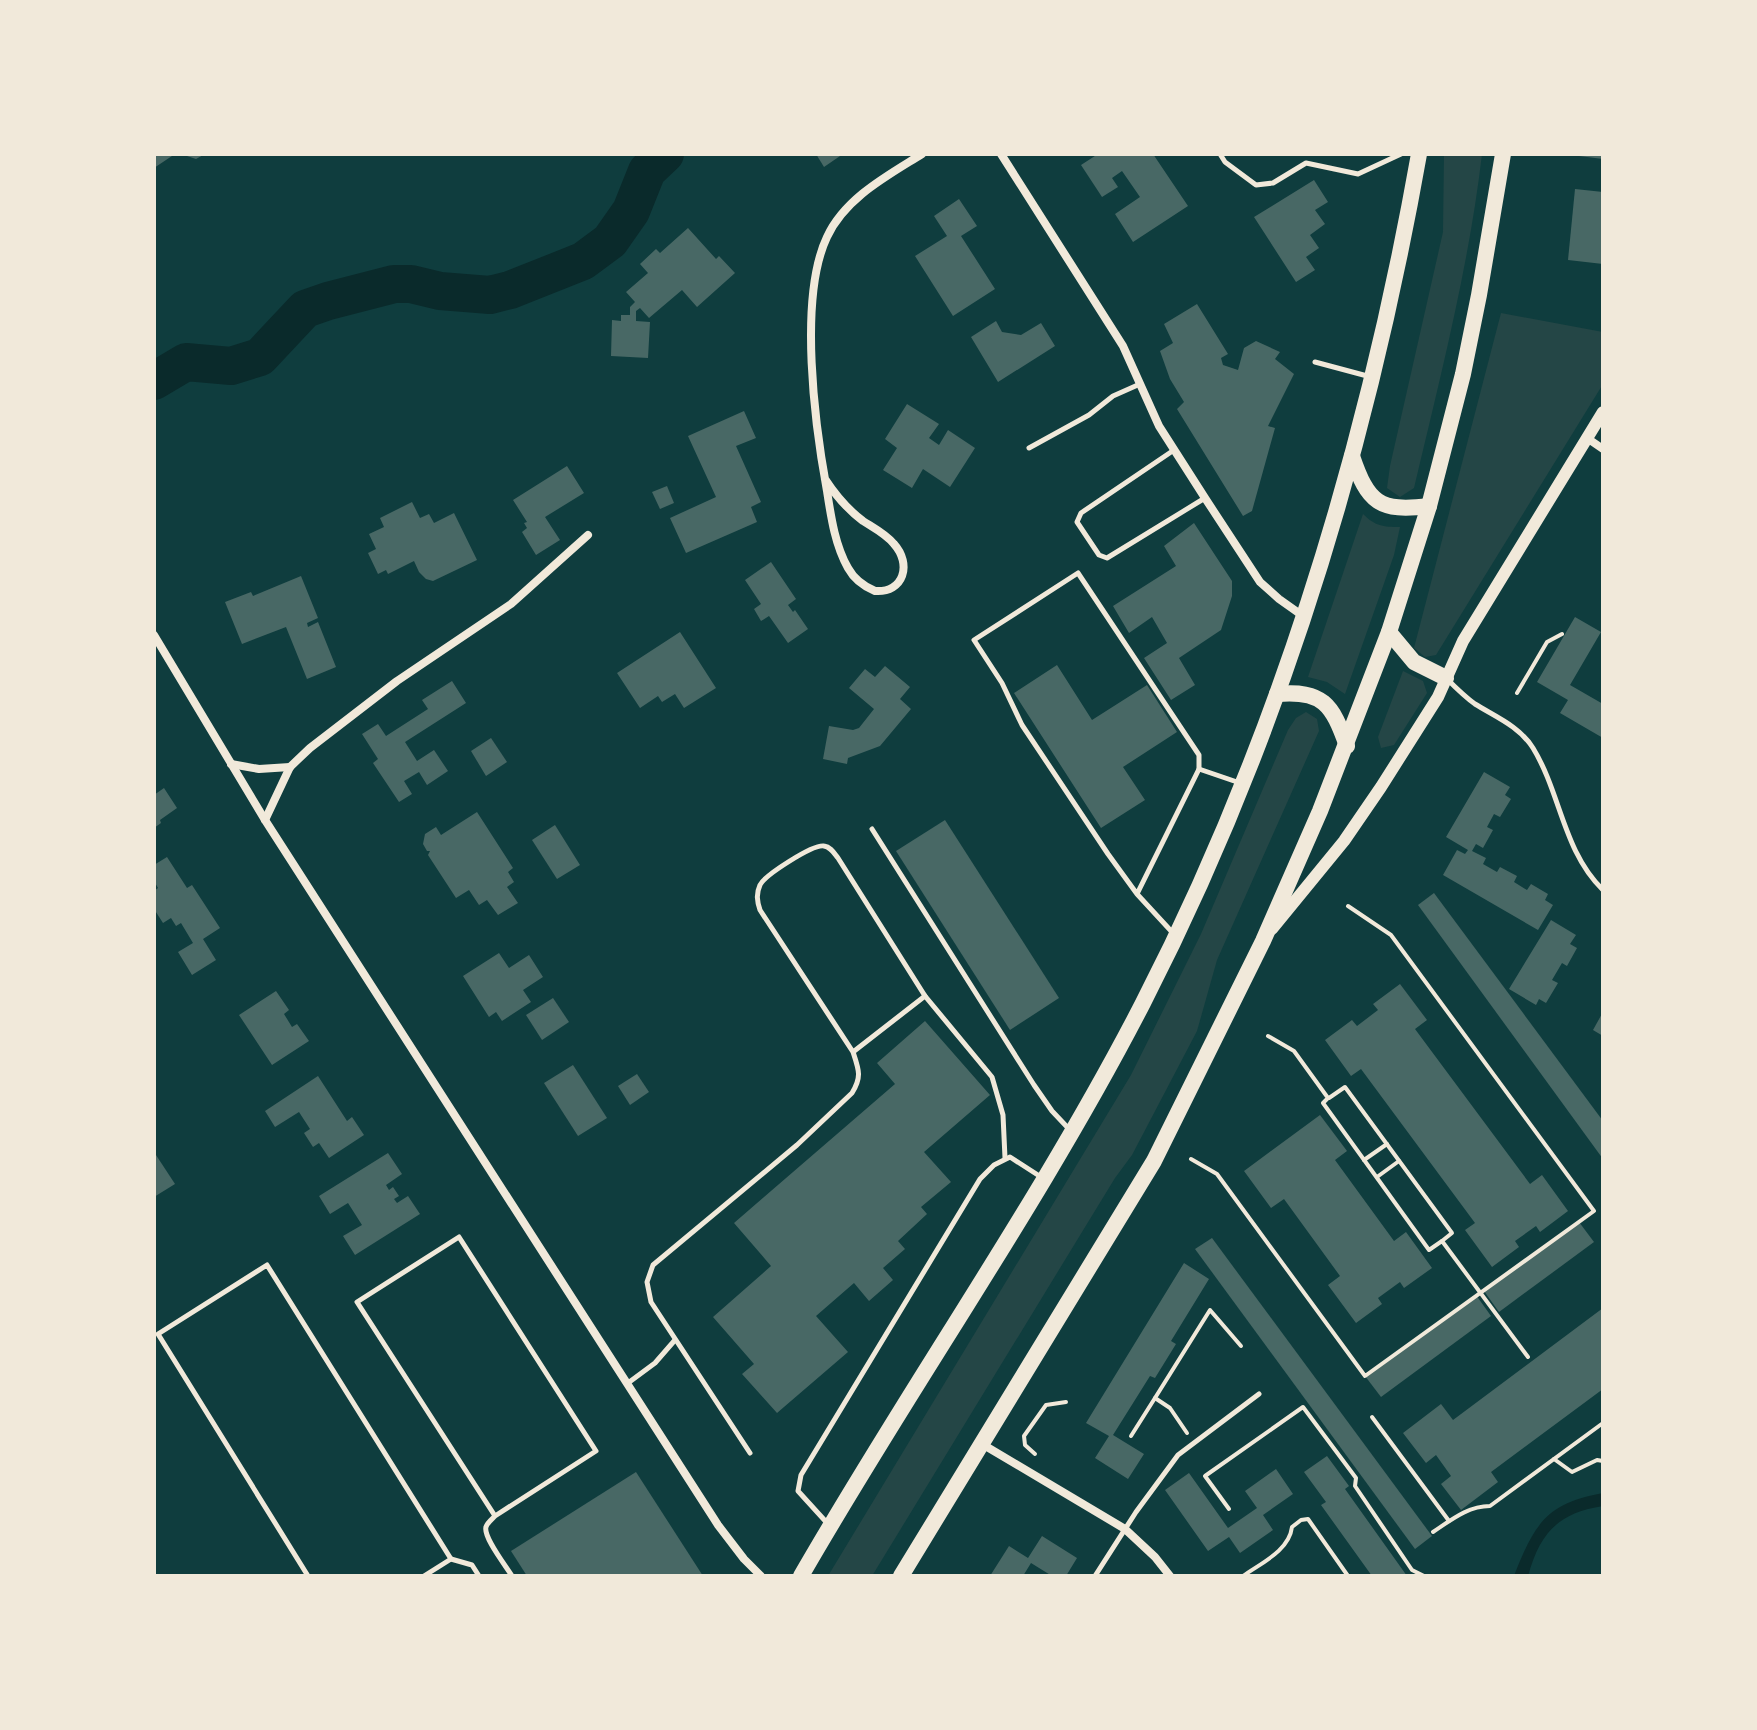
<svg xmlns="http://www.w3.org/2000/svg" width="1757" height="1730" viewBox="0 0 1757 1730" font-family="'DM Sans',sans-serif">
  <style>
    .green { fill: #244646 }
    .water { fill: #0a2a2b }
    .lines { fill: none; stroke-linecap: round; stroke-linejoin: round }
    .river { stroke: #0a2a2b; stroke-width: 38 }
    .building { fill: #486865 }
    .path { stroke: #f1e9da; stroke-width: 4 }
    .service { stroke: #f1e9da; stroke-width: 5 }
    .minor { stroke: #f1e9da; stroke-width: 8 }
    .tertiary { stroke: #f1e9da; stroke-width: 12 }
    .primary { stroke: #f1e9da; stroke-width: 16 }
  </style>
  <rect width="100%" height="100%" fill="#0f3d3e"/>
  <!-- green -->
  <g class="green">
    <path d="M1444,154H1482C1469,266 1440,378 1414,488L1400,497L1387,488L1390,466L1443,232Z"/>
    <path d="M1501,313L1603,332V384L1436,655L1425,657L1414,648Z"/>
    <path d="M1363,514C1375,526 1383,527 1400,527L1394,555L1345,694L1327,682L1308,677Z"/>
    <path d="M1403,671L1423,681L1427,693L1394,745L1381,748L1378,737Z"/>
    <path d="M1306,712L1317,719L1319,731L1217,960L1197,1031L1132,1155L1115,1178L872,1576H828L1131,1075L1201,934L1288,730L1296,718Z"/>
  </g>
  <!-- water -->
  <path class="water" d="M1603,1493V1506C1558,1513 1540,1533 1528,1576H1514C1534,1525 1546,1503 1603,1493Z"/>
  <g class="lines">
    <!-- river -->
    <path class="river" d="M154,381L186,362L231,366L260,357L305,309L328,301L394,284H411L440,291L490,295L510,290L583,261L610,241L631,211L647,171L665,154"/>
  </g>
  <!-- building -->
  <g class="building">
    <path d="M154,154H175L154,168Z"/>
    <path d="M181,154H205L196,159Z"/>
    <path d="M816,154H843L824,167Z"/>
    <path d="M1098,154H1153L1188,206L1133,242L1115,214L1140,197L1122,171L1112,178L1118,187L1102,197L1081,165Z"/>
    <path d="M1579,154H1603V159L1579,156Z"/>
    <path d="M1314,180L1328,202L1315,210L1325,224L1310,235L1319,248L1306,257L1315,270L1296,282L1254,217Z"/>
    <path d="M1575,189L1603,192V264L1568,260Z"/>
    <path d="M959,199L977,226L961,236L995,289L953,316L915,256L947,236L934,216Z"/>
    <path d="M688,228L716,259L719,256L735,273L697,307L682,290L649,318L640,308L636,311V321L650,322L648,358L611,356L612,320L621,321V315H630V307L635,302L626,292L648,273L640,264L656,249L660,253Z"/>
    <path d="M1197,304L1228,354L1221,358L1223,365L1238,370L1244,348L1256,341L1280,352L1275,359L1294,374L1268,426L1275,428L1252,511L1243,516L1177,409L1184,402L1170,379L1160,351L1173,343L1164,324Z"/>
    <path d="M996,321L1002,332L1021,335L1041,323L1055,346L998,382L971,337Z"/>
    <path d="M907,404L939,424L929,438L939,445L948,430L975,448L950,487L923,469L912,488L883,470L897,448L885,439Z"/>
    <path d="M744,411L756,438L736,446L761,502L751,507L757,522L686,553L670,518L716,497L688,436Z"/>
    <path d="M567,466L584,493L545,517L560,540L536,555L522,532L527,528L524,523L527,522L513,500Z"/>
    <path d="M667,486L674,503L660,509L652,492Z"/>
    <path d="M412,502L420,518L429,514L434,523L454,513L477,560L433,581L426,579L419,572L414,561L388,574L386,570L378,574L368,553L376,549L369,534L384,527L380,518Z"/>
    <path d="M1194,523L1232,581V596L1221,630L1179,658L1195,685L1171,700L1144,658L1167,643L1152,617L1129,633L1113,606L1176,566L1164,546Z"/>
    <path d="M771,562L796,599L788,605L793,612L795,610L808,629L788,643L769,616L761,621L754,609L761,604L745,580Z"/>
    <path d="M301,576L318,618L307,623L308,627L318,622L336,667L307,679L286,627L242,644L225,602L251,592L253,596Z"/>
    <path d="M1575,617L1601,632L1570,685L1603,704V738L1560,713L1568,700L1537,682Z"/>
    <path d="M680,632L716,688L684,708L675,694L662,702L658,696L640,708L617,673Z"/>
    <path d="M1057,665L1092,720L1147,685L1177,732L1123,767L1145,800L1101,828L1014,693Z"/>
    <path d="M885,666L910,687L900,699L911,709L880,746L848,758L847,764L823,759L829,726L853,730L859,728L874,709L849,688L865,669L875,677Z"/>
    <path d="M452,681L466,703L405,742L417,761L434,750L448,771L427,785L419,772L404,781L412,794L399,802L373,763L378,759L362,734L378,724L386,736L428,709L422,700Z"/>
    <path d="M491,738L507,762L486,776L471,751Z"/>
    <path d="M1484,772L1510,787L1505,795L1511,799L1500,817L1494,814L1487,827L1493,830L1483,848L1476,844L1472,851L1486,858L1483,864L1497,872L1500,867L1517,876L1514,882L1527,890L1531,884L1548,894L1545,900L1553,905L1538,930L1443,875L1457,850L1465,854L1468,850L1446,837Z"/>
    <path d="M164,788L177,808L160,820L161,823L154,828V795Z"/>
    <path d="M477,812L513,868L508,872L514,882L507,887L518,903L498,915L487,900L479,905L469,890L456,898L428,855L430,851H427L423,844L425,834L436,827L441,835Z"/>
    <path d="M945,820L1059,998L1010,1030L896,851Z"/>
    <path d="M555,825L580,865L557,879L532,840Z"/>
    <path d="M167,857L187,888L192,885L220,928L203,939L216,960L192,975L178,952L193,943L181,923L176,926L171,918L163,923L154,909V891L158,888L154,881V865Z"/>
    <path d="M1434,893L1603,1121V1159L1418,905Z"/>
    <path d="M1551,920L1576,935L1570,944L1577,948L1567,966L1562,963L1552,980L1558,983L1546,1003L1539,999L1536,1005L1509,989Z"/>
    <path d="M499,953L509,968L529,955L543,977L523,990L531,1002L502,1021L496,1012L489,1017L463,976Z"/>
    <path d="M1400,984L1427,1020L1415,1029L1530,1184L1542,1175L1568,1211L1540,1232L1536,1226L1515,1241L1519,1247L1492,1267L1465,1230L1475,1223L1361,1069L1351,1076L1325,1040L1352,1020L1357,1026L1378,1010L1373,1004Z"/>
    <path d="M276,991L289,1010L284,1014L292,1027L297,1024L309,1041L272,1065L239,1015Z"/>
    <path d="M553,998L569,1022L542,1040L526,1015Z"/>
    <path d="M1603,1012V1036L1593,1030Z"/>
    <path d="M925,1021L990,1095L924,1152L951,1182L921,1207L927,1214L898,1241L905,1249L883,1268L893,1280L869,1301L854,1283L816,1316L848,1352L777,1413L742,1374L754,1364L713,1317L771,1266L734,1223L895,1084L877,1063Z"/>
    <path d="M573,1065L607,1118L578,1136L544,1083Z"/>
    <path d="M637,1074L649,1092L630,1105L618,1086Z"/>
    <path d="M318,1076L347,1121L352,1117L364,1135L329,1158L319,1143L313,1147L304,1133L310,1129L299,1112L275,1127L265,1111Z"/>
    <path d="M1320,1115L1347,1151L1335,1160L1394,1241L1406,1232L1432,1268L1404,1288L1400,1282L1378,1298L1382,1304L1356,1323L1328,1285L1340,1276L1284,1199L1271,1208L1244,1171Z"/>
    <path d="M154,1152L175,1184L154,1197Z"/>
    <path d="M388,1153L402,1174L386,1185L389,1190L393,1187L399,1196L394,1199L397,1203L408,1196L420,1214L355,1255L343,1236L362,1225L348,1203L330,1214L319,1196Z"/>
    <path d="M1579,1222L1594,1242L1499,1312L1484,1291Z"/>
    <path d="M1212,1238L1432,1536L1415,1549L1195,1249Z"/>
    <path d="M1184,1263L1209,1279L1171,1341L1176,1344L1155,1378L1150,1376L1113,1435L1144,1454L1128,1479L1095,1458L1109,1436L1086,1423Z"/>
    <path d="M1476,1295L1491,1316L1381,1397L1365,1376Z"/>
    <path d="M1603,1308V1389L1491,1472L1498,1482L1461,1510L1441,1484L1451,1476L1436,1455L1426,1463L1403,1433L1441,1404L1453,1420Z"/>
    <path d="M1327,1456L1349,1486L1345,1489L1407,1576H1372L1321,1505L1326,1502L1304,1472Z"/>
    <path d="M1276,1469L1293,1494L1263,1515L1273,1530L1240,1553L1229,1537L1208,1551L1165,1490L1189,1473L1228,1528L1257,1508L1245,1491Z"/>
    <path d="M636,1472L703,1576H527L511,1551Z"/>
    <path d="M1042,1536L1077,1558L1066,1576H1052L1031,1563L1023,1576H990L1009,1546L1028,1558Z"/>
  </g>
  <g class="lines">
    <!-- path -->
    <g class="path">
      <path d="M1517,693L1547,642L1562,634"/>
      <path d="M1268,1036L1294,1051L1328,1098L1323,1103L1429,1250L1442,1241L1528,1357"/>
      <path d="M1329,1098L1345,1087L1452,1233L1442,1241"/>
      <path d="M1191,1159L1217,1174L1365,1376L1594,1211L1391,935L1348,906"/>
      <path d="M1364,1160L1387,1144"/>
      <path d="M1377,1177L1399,1161"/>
      <path d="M1372,1417L1449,1521"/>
      <path d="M1187,1433L1170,1408L1155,1398L1210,1310L1241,1346"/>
      <path d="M1131,1436L1155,1398"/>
      <path d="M1035,1454L1025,1445L1024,1436L1046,1405L1066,1402"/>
      <path d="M1554,1459L1572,1472L1597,1460L1603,1461"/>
      <path d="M1229,1509L1205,1476L1303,1407L1356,1478L1355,1486L1412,1570L1424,1576"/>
      <path d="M1433,1532C1451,1520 1468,1506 1490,1506L1603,1423"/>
      <path d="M1243,1576C1261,1563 1289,1551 1292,1527L1301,1520L1308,1519L1348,1576"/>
    </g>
    <!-- service -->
    <g class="service">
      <path d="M1220,154L1225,162L1256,185L1273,183L1306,163L1358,174L1401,154"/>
      <path d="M1315,362L1371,377"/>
      <path d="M1029,448L1089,415L1113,396L1140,384"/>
      <path d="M1174,450L1081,513L1077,522L1099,555L1107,558L1205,498"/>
      <path d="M1447,679C1456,688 1465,697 1475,704C1496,717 1519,726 1533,748C1561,794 1563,851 1603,890"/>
      <path d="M1199,769L1240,783"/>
      <path d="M872,829L1034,1085L1052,1111L1069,1129"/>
      <path d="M1137,894L1199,769V755L1078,573L974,640L1002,683L1022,725L1108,854L1137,894L1172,932"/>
      <path d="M925,996L992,1077L1003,1115L1005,1158"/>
      <path d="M628,1383L655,1363L675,1340"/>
      <path d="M750,1453L651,1302L647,1282L653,1265L797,1145L852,1093C862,1077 859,1070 853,1052L760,910C757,901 756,894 760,885C765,875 813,844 824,846C831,847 834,853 838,858L925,996L853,1052"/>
      <path d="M495,1516L357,1302L459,1237L596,1451L495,1516C492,1519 487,1523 486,1527C483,1537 506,1566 512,1576"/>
      <path d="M828,1524L798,1491L801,1475L980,1179L994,1165L1010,1157L1041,1177"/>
      <path d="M308,1576L158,1334L267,1265L451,1559"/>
      <path d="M424,1576L451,1559L472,1565L479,1576"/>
      <path d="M1095,1576L1136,1512L1178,1455L1259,1394"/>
    </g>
    <!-- minor -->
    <g class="minor">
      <path d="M1001,154L1123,346L1159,426L1205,498L1260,582L1279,599L1303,616"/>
      <path d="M1587,438L1603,449"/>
      <path d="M825,479C836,496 847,509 863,521C874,528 886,534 894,544C912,564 904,593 875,591C863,586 854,579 848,568C835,545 831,517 827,491C815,426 798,298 827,237C845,198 887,176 922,154"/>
      <path d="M154,635L265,820L718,1525L744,1559L761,1576"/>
      <path d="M231,764L259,769L290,767"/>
      <path d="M265,820L290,767L310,748L397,681L511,604L588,535"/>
      <path d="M982,1444L1125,1529L1155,1557L1170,1576"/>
    </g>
    <!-- tertiary -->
    <path class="tertiary" d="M1272,929L1344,841L1381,787L1438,697L1463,641L1603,412"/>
    <!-- primary -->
    <g class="primary">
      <path d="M1352,456C1368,503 1379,512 1429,506"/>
      <path d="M1389,632L1414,662L1446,678"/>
      <path d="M1277,694C1323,690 1332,704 1347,746"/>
      <path d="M801,1576C912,1383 1041,1201 1143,1003C1279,738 1367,447 1419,154"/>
      <path d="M901,1576L1154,1161L1263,941L1320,811L1389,632L1429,506L1463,374L1479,295L1503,154"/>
    </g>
  </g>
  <!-- border -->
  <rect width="1757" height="1730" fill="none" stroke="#f1e9da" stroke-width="312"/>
</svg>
